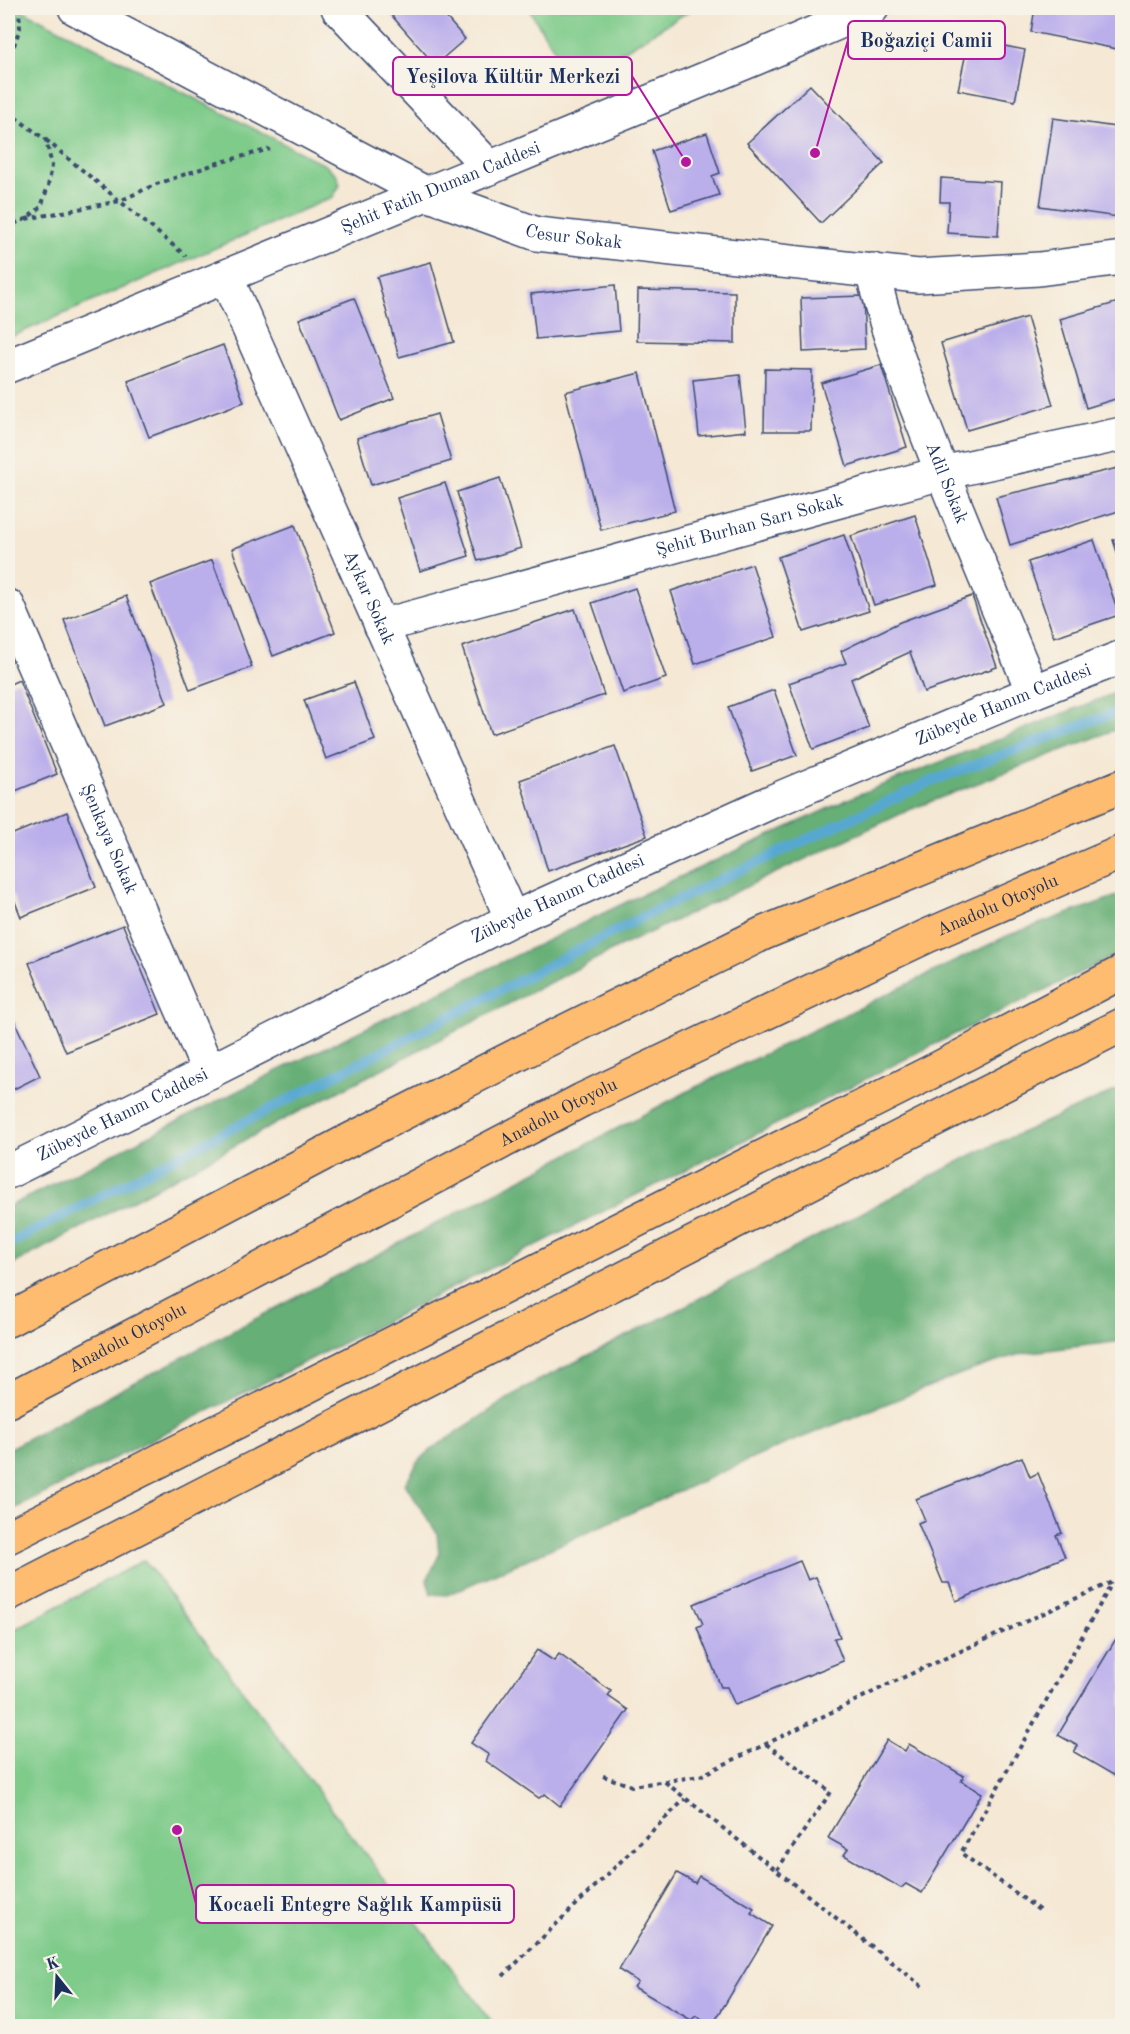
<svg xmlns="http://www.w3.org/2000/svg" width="1130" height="2034" viewBox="0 0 1130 2034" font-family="'Old Standard TT',serif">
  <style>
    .green { fill: #7ecb8a; stroke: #4c7d74; stroke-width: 1.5 }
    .forest { fill: #66af76; stroke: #406f6a; stroke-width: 1.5 }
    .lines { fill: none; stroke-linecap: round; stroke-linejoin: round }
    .stream { stroke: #56a8d1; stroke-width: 10 }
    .building { fill: #bbafeb }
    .minor-casing { stroke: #3c4b70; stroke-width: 36 }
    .major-casing { stroke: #3c4b70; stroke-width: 36 }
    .highway-casing { stroke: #3c4b70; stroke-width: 36 }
    .path { stroke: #3c4b70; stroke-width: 4; stroke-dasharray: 4.5 4.5; stroke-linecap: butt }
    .minor { stroke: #fff; stroke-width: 33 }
    .major { stroke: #fdbc6f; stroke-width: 33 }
    .highway { stroke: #fdbc6f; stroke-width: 33 }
    .labels { text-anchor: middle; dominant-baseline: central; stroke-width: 6; stroke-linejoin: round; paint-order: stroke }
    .street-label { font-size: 18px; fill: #1b2f5e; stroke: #f7f3e8 }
    .leader { fill: none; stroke: #b5179e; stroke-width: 2 }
    .callout-dot { fill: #b5179e; stroke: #f7f3e8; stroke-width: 2 }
    .callout { fill: #f7f3e8; stroke: #b5179e; stroke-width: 2 }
    .callout-label { font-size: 20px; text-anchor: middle; font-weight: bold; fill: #1b2f5e }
  </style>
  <rect width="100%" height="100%" fill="#f7f3e8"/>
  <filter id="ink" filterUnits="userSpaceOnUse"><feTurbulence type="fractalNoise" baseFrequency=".0167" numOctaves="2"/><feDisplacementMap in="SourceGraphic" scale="12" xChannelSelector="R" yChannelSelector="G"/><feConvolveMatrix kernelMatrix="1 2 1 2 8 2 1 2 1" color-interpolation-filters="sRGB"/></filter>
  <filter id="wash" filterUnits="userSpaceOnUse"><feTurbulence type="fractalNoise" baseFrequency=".008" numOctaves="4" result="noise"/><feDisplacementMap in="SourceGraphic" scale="24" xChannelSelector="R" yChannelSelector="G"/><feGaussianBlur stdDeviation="1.35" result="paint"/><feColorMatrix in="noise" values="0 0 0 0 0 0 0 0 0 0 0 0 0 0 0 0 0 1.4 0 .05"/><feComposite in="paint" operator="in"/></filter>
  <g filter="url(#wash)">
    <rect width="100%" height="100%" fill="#f5e8d4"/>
    <!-- green -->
    <g class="green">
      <path d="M8,8H18L325,165L336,174L340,185L333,197L8,338Z"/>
      <path d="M528,8H694L574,81Z"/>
      <path d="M144,1560L495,2026H8V1633Z"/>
    </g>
    <!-- forest -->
    <g class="forest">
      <path d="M1122,690V727L909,810L617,948L277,1123L8,1267V1207L277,1071L643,894L857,795Z"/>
      <path d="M1122,894V952L951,1036L8,1512V1449L692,1089L1009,935Z"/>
      <path d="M1122,1088V1341L1023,1353L963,1373L776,1448L447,1595L431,1594L427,1580L439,1555L437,1533L405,1484L419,1460L436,1446L524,1388L664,1317L975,1153Z"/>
    </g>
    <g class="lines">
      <!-- stream -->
      <path class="stream" d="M8,1244L660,908L929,782L1122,710"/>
    </g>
    <g id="blocks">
      <!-- building -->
      <g class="building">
        <path d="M385,8H438L465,39L435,65Z"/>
        <path d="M1035,8H1122V50L1031,32Z"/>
        <path d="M969,39L1025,50L1015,101L958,90Z"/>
        <path d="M810,85L884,163L821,223L747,143Z"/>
        <path d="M1053,118L1122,128V188L1118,217L1040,206Z"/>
        <path d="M707,133L720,173L712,176L719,195L671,210L652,151Z"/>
        <path d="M941,178L1001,182L998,236L947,233L949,202H940Z"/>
        <path d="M431,262L454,342L399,357L377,277Z"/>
        <path d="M615,285L619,331L536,339L531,294Z"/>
        <path d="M638,290L735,292V343L637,341Z"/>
        <path d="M863,296L865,349L803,352L801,298Z"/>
        <path d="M354,298L394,398L339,420L299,319Z"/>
        <path d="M1122,301V397L1086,408L1060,319Z"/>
        <path d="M1027,317L1053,405L967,430L941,343Z"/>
        <path d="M223,345L244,402L149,437L128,381Z"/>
        <path d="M881,365L907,447L847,466L821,383Z"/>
        <path d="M765,369L812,370L811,431H764Z"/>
        <path d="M640,373L675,511L601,530L565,392Z"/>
        <path d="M740,375L746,431L699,436L693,380Z"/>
        <path d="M437,414L451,461L371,485L357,438Z"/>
        <path d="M1122,467V510L1010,545L996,497Z"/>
        <path d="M500,478L521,548L478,561L457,492Z"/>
        <path d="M445,483L469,556L420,571L397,498Z"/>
        <path d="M915,515L937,585L874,605L851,536Z"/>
        <path d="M295,525L335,632L273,656L232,549Z"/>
        <path d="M844,535L869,611L803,632L778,557Z"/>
        <path d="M1122,537V567L1113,540Z"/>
        <path d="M1094,540L1119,615L1054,637L1028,562Z"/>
        <path d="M212,560L252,667L190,690L150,584Z"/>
        <path d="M752,564L776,637L695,664L671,591Z"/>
        <path d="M635,588L666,678L623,693L592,603Z"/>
        <path d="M126,596L167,703L105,726L64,620Z"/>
        <path d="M972,596L997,667L924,692L910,652L851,679L869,728L813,749L789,683L846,663L841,651L900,622Z"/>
        <path d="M575,609L604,695L491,734L462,647Z"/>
        <path d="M19,680L57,774L8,794V685Z"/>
        <path d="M354,682L375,740L326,759L304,700Z"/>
        <path d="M774,690L797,755L752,771L728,707Z"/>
        <path d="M615,746L647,836L548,871L520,780Z"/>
        <path d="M67,812L96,887L21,917L8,884V836Z"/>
        <path d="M123,925L160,1014L66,1052L29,963Z"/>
        <path d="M8,1007L40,1076L8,1092Z"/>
        <path d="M1022,1457L1030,1477L1038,1473L1062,1533L1056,1535L1065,1557L956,1601L949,1583H943L918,1523L925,1520L916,1499Z"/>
        <path d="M800,1561L808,1580L816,1577L840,1637L834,1638L843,1661L735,1705L727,1687H721L697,1627L703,1624L694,1604Z"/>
        <path d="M1117,1637L1122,1641V1780L1074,1752L1078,1746L1058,1735Z"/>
        <path d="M537,1650L554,1661L559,1654L611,1691L608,1696L628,1710L560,1806L545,1794L539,1798L486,1761L489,1755L471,1743Z"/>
        <path d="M887,1740L905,1751L909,1744L964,1776L961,1781L982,1793L922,1893L906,1884L901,1888L844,1855L848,1849L828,1838Z"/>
        <path d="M677,1873L695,1883L699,1876L754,1908L751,1913L772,1926L712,2026L696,2016L691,2020L634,1987L638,1982L619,1970Z"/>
      </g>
    </g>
  </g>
  <g filter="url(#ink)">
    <use href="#blocks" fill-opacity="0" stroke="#3c4b70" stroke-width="1.5"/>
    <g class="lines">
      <defs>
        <g id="minor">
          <path id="s1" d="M75,8L427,194L537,234L918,276L1039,269L1122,258"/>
          <path d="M338,8L490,168"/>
          <path id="s2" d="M872,270C884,324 904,375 924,426C958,515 996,603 1033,692"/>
          <path id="s3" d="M226,277L512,919"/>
          <path id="s4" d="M8,366L756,58L872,8"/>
          <path id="s5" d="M8,606L209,1072"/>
          <path id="s6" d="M381,626L942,473L1122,434"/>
          <path id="s7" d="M8,1172L209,1072L512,919L773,801L1033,692L1122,657"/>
        </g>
        <g id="major">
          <path d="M8,1537L939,1068L1122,972"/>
          <path d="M8,1594L939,1117L1122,1025"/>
        </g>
        <g id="highway">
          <path d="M8,1320L342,1144L537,1045L764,933L1122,786"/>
          <path id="s8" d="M8,1401L582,1100L927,936L1122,852"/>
        </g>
      </defs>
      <!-- minor casing -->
      <use href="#minor" class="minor-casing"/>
      <!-- major casing -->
      <use href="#major" class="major-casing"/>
      <!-- highway casing -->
      <use href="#highway" class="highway-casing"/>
      <!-- path -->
      <g class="path">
        <path d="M8,63L20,28L19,8"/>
        <path d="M8,112L46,140L52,166L48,186L41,207L26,219L8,226"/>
        <path d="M46,140L186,256"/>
        <path d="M26,219L120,201L154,185L218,163L270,149"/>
        <path d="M766,1744L831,1792L776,1871"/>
        <path d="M603,1776L632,1786L700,1776L902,1678L1112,1582"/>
        <path d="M665,1782L923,1987"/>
        <path d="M1039,1910L961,1853L1112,1583"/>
        <path d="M503,1976L685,1799"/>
      </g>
      <!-- minor -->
      <use href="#minor" class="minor"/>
      <!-- major -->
      <use href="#major" class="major"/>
      <!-- highway -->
      <use href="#highway" class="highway"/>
    </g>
  </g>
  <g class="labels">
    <!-- street labels -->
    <g class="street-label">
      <text stroke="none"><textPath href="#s4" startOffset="468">Şehit Fatih Duman Caddesi</textPath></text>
      <text stroke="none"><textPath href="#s1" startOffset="552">Cesur Sokak</textPath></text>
      <text stroke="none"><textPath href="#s2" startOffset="226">Adil Sokak</textPath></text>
      <text stroke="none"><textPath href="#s6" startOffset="382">Şehit Burhan Sarı Sokak</textPath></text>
      <text stroke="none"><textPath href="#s3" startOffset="351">Aykar Sokak</textPath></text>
      <text stroke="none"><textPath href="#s7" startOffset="1100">Zübeyde Hanım Caddesi</textPath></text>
      <text stroke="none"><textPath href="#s5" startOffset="254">Şenkaya Sokak</textPath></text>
      <text stroke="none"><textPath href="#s7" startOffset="614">Zübeyde Hanım Caddesi</textPath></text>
      <text stroke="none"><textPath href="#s8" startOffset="1107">Anadolu Otoyolu</textPath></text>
      <text stroke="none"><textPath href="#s8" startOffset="621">Anadolu Otoyolu</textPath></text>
      <text stroke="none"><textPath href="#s7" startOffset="128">Zübeyde Hanım Caddesi</textPath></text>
      <text stroke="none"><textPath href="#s8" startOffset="135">Anadolu Otoyolu</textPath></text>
    </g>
  </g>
  <!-- callouts -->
  <path class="leader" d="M815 153L848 40M686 162L632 76M177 1830L196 1904"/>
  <g class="callout-dot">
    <circle cx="815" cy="153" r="6"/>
    <circle cx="686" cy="162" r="6"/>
    <circle cx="177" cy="1830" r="6"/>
  </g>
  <g class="callout">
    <rect x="848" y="21" width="157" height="38" rx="6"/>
    <rect x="393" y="57" width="239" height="38" rx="6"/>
    <rect x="196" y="1885" width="318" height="38" rx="6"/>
  </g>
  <g class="callout-label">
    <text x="926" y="47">Boğaziçi Camii</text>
    <text x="513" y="83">Yeşilova Kültür Merkezi</text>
    <text x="355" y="1911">Kocaeli Entegre Sağlık Kampüsü</text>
  </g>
  <!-- margin -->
  <rect width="1130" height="2034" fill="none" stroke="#f7f3e8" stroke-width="30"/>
  <!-- north arrow -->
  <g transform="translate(57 1977) rotate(342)" stroke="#f7f3e8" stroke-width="4.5" paint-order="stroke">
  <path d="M0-4.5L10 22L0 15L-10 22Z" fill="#1b2f5e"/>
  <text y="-9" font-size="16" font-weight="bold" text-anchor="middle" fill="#1b2f5e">K</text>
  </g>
</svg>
